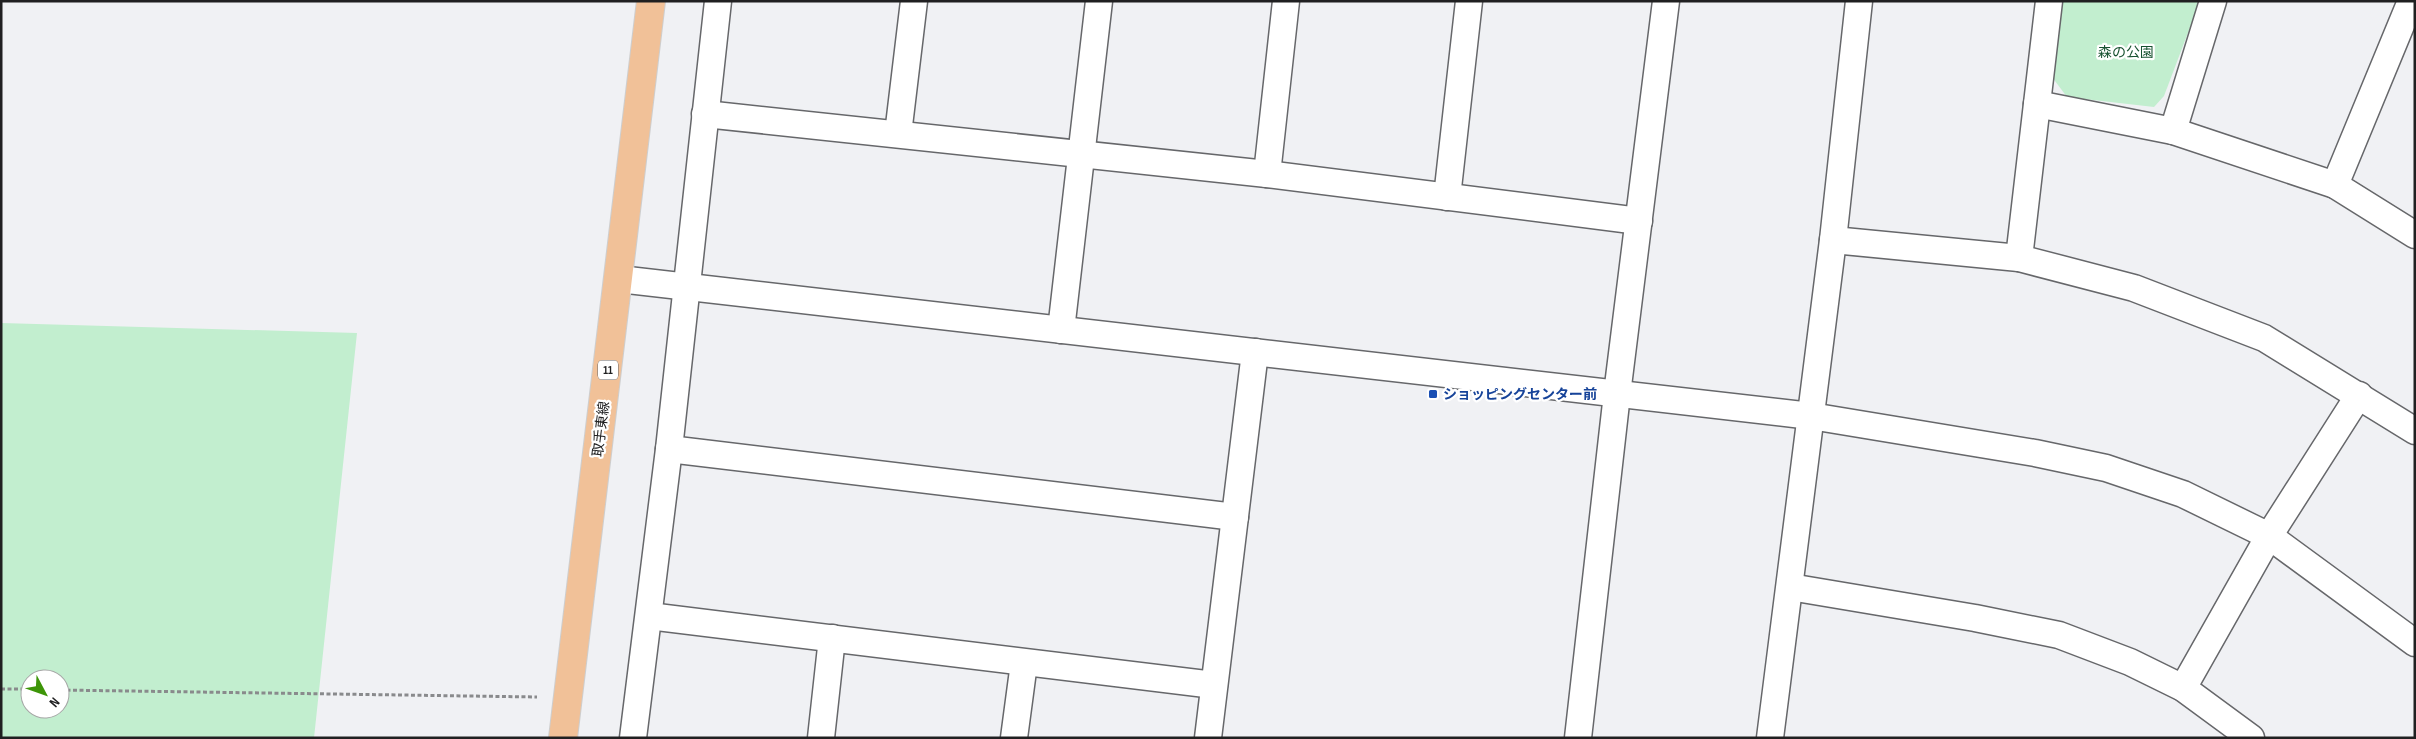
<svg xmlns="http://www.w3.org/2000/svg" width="2416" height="739" viewBox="0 0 2416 739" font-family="'Sofia Sans Condensed','Noto Sans JP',sans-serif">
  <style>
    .green { fill: #c2eecf; fill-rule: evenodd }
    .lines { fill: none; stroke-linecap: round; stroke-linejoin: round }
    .street-casing { stroke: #66676a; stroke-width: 29 }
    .primary-casing { stroke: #cecece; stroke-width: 30 }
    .path { stroke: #898a8c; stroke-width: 3; stroke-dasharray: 4 2.5; stroke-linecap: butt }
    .street { stroke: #fff; stroke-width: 26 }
    .primary { stroke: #f1c198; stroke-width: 28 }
    .transit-dot { fill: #1a4fb4; stroke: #fff; stroke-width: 2 }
    .labels { text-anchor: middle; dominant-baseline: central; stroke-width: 4.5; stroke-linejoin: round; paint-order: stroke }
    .shield { fill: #fff; stroke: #636364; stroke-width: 1 }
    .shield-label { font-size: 12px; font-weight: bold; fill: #202021 }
    .park-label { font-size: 14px; fill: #175130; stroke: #fff }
    .transit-label { font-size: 14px; font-weight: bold; fill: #164399; stroke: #fff; text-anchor: start }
    .street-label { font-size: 14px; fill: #202021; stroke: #fff }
  </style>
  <rect width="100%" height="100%" fill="#f0f1f4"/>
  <!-- green -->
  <g class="green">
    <path d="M2062,1H2200L2164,96L2154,107L2067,97L2052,77Z"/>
    <path d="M1,323L357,333L314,738H1ZM30,679H60V709H30Z"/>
  </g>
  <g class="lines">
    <defs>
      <g id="street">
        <path d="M2037,104L2173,131L2335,185L2415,235"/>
        <path d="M705,114L1267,174L1639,221"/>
        <path d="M2173,131L2213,1"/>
        <path d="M898,134L914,1"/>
        <path d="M1267,174L1286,1"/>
        <path d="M2335,185L2411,1"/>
        <path d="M1447,197L1469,1"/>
        <path d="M1833,240L2019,258L2134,288L2264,338L2415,431"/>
        <path d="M2019,258L2049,1"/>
        <path d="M619,279L1811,416L2035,453L2106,468L2183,494L2269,536L2415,643"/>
        <path d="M1061,330L1099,1"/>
        <path d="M669,449L1235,517"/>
        <path d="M1790,587L1975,618L2059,635L2130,662L2183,688L2251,738"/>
        <path d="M649,616L1214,685"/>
        <path d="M2183,688L2269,536L2359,395"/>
        <path d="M633,738L669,449L718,1"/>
        <path d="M821,738L832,638"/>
        <path d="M1014,738L1024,663"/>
        <path d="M1208,738L1255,352"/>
        <path d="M1578,738L1617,394L1666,1"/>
        <path d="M1770,738L1833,240L1859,1"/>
      </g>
      <path id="primary" d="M563,738L651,1"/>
    </defs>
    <!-- street casing -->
    <use href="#street" class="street-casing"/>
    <!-- primary casing -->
    <use href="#primary" class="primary-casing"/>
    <!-- path -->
    <g class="path">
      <path d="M1,689H30"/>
      <path d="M60,690L537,697"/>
    </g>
    <!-- street -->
    <use href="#street" class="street"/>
    <!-- primary -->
    <use href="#primary" class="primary"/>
  </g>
  <!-- markers -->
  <rect class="transit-dot" x="1428" y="389" width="10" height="10" rx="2.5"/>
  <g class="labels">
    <!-- shield labels -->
    <rect class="shield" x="598" y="360.5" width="20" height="19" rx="4"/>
    <g class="shield-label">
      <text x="608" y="370">11</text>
    </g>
    <!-- park labels -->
    <g class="park-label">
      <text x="2126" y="52">森の公園</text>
    </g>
    <!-- transit labels -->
    <g class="transit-label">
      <text x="1443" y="394">ショッピングセンター前</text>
    </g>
    <!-- street labels -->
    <g class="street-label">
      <text transform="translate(601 429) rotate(-83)">取手東線</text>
    </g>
  </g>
  <!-- border -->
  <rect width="2416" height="739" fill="none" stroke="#202021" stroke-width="5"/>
  <!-- north arrow -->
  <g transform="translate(45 694) rotate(131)"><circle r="24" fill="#ffffff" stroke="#a6a6a6"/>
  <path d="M0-4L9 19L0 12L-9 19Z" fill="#3d9508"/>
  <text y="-8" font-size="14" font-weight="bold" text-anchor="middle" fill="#202021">N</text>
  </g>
</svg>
